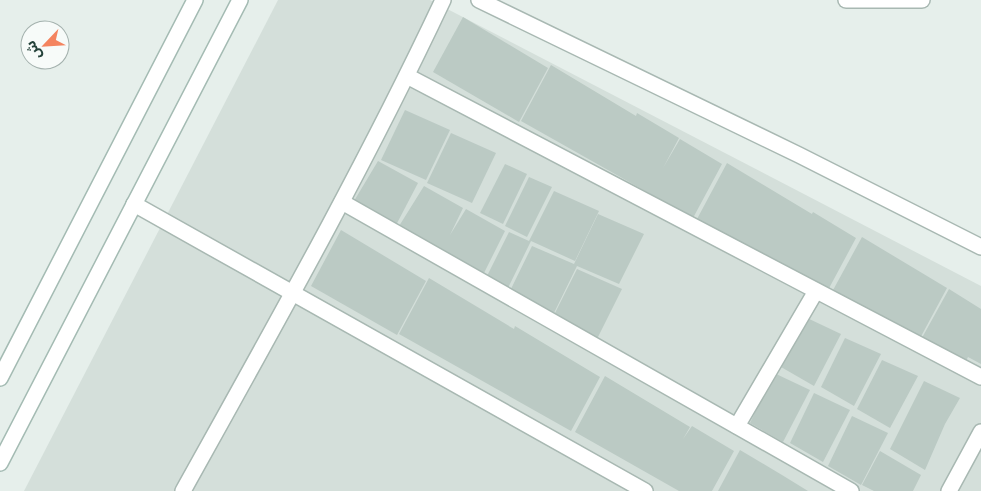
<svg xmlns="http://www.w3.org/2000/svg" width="981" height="491" viewBox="0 0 981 491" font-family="Quicksand,'Noto Sans Arabic',sans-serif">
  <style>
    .built { fill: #d4dfda }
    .building { fill: #bbcac4 }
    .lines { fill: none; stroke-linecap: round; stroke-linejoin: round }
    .street-casing { stroke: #a8b8b2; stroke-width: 18 }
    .secondary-casing { stroke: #a4bbb3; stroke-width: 18 }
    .street { stroke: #fff; stroke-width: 15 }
    .secondary { stroke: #fff; stroke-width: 15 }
  </style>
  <rect width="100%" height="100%" fill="#e6efeb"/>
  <!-- built -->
  <path class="built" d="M278,0H430L981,286V491H24Z"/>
  <!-- building -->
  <g class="building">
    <path d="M463,17L548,68L519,122L433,72Z"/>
    <path d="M551,65L636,116L637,113L679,138L663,168L680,139L722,164L693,218L521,121Z"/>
    <path d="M405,110L450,130L426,180L381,160Z"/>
    <path d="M451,133L496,153L472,203L427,183Z"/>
    <path d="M378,161L418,183L394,229L351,206Z"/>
    <path d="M727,163L812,214L797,241L813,212L856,238L827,292L697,219Z"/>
    <path d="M505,164L527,174L503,224L480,213Z"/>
    <path d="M529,177L552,187L527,237L505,226Z"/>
    <path d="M424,186L463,208L450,235L466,209L505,231L482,277L396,231Z"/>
    <path d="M554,191L599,211L575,261L531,241L506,292L484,282L509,232L529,241Z"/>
    <path d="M598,214L644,234L619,284L577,266L553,315L508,295L532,246L574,264Z"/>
    <path d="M341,230L426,281L397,335L311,286Z"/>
    <path d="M862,237L947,288L918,342L832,292Z"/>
    <path d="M577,269L622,289L597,339L552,319Z"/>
    <path d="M429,278L514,329L515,326L600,377L571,431L399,334Z"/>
    <path d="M949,289L981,309V364L968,357L962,369L918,345Z"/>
    <path d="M805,317L841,334L814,386L781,367Z"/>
    <path d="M845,338L881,354L854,406L821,387Z"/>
    <path d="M882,360L918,376L890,428L857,409Z"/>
    <path d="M774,373L810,390L783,442L750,423Z"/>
    <path d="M605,376L690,427L683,439L692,426L734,451L712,491H679L575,432Z"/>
    <path d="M924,381L960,398L945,424L925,470L890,449Z"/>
    <path d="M814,393L850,410L823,462L790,443Z"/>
    <path d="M852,416L888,433L861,485L828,466Z"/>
    <path d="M740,450L782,475L808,491H718Z"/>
    <path d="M880,451L921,475L913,491H874L862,485Z"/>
  </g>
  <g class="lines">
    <defs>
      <g id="street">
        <path d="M479,0L799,155L981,247"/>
        <path d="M846,0H922"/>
        <path d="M407,76L981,377"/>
        <path d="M342,202L851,491"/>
        <path d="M134,204L645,491"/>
        <path d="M737,426L816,291"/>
        <path d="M183,491C273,329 364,168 443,0"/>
        <path d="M949,491L981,432"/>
      </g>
      <g id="secondary">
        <path d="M0,378L195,0"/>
        <path d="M0,463L240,0"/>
      </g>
    </defs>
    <!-- street casing -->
    <use href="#street" class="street-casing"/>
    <!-- secondary casing -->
    <use href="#secondary" class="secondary-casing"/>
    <!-- street -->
    <use href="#street" class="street"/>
    <!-- secondary -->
    <use href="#secondary" class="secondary"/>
  </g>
  <!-- north arrow -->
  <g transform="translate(45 45) rotate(245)"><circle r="24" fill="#f7fbf9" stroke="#a3b1ad"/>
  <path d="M0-4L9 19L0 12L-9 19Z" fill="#f4845f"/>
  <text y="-8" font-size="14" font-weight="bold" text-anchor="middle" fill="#24423a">ش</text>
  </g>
</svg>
